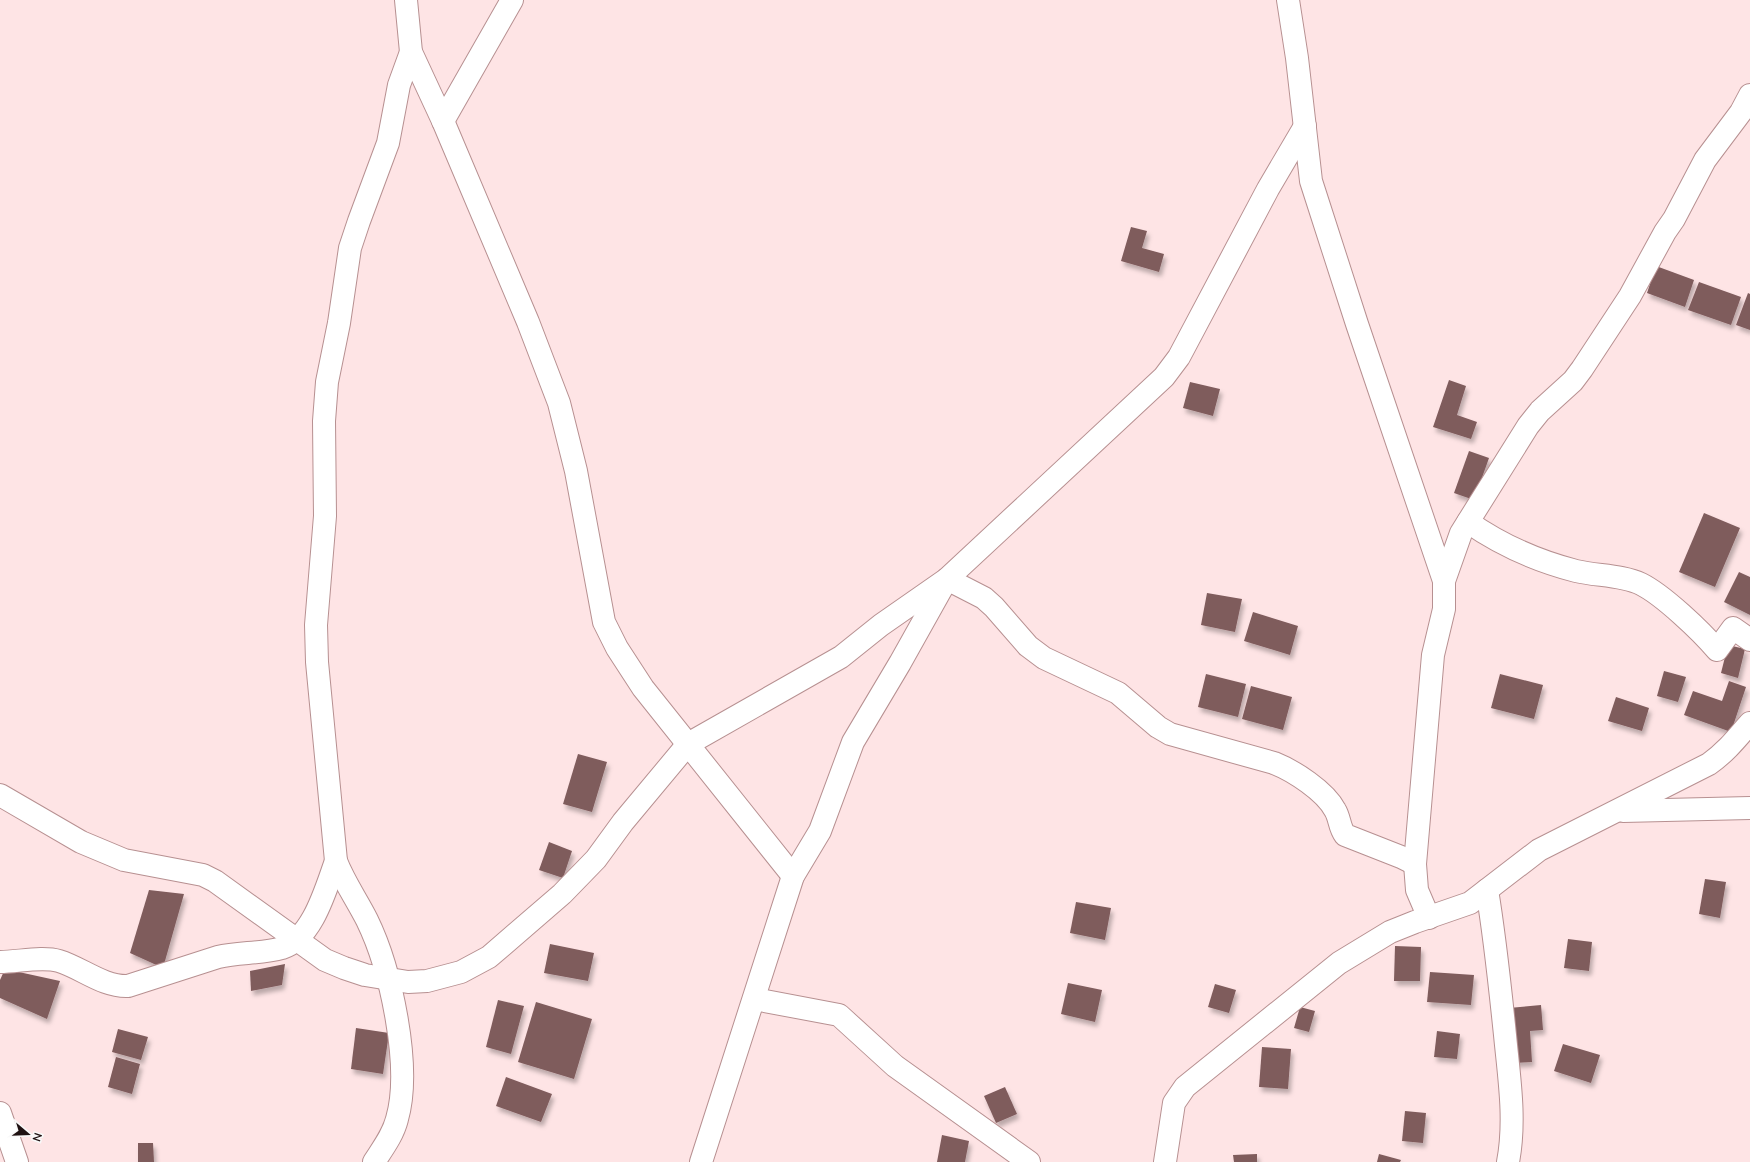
<svg xmlns="http://www.w3.org/2000/svg" width="1750" height="1162" viewBox="0 0 1750 1162" font-family="Mulish,sans-serif">
  <style>
    .building { fill: #7f5b5c; filter: url(#shadow) }
    .lines { fill: none; stroke-linecap: round; stroke-linejoin: round }
    .minor-casing { stroke: #b79091; stroke-width: 24 }
    .minor { stroke: #fff; stroke-width: 22 }
  </style>
  <defs>
    <filter id="shadow"><feDropShadow dx="2.5" dy="4.5" stdDeviation="2" flood-color="#0004"/></filter>
  </defs>
  <rect width="100%" height="100%" fill="#fee4e5"/>
  <!-- building -->
  <g class="building">
    <path d="M1131,227L1147,231L1142,248L1164,254L1159,272L1121,261Z"/>
    <path d="M1656,266L1694,280L1685,307L1647,293Z"/>
    <path d="M1699,282L1741,297L1731,325L1688,310Z"/>
    <path d="M1748,293L1750,294V330L1736,325Z"/>
    <path d="M1449,380L1466,386L1457,415L1477,422L1471,439L1433,427Z"/>
    <path d="M1190,382L1220,389L1213,416L1183,408Z"/>
    <path d="M1469,451L1489,458L1474,500L1454,493Z"/>
    <path d="M1704,513L1740,528L1715,587L1679,572Z"/>
    <path d="M1739,572L1750,577V615L1724,602Z"/>
    <path d="M1207,593L1242,599L1235,632L1201,625Z"/>
    <path d="M1253,612L1298,626L1290,655L1244,641Z"/>
    <path d="M1728,645L1745,649L1738,678L1721,673Z"/>
    <path d="M1664,671L1686,677L1678,702L1657,696Z"/>
    <path d="M1206,674L1246,684L1238,717L1198,707Z"/>
    <path d="M1500,674L1543,685L1534,719L1491,708Z"/>
    <path d="M1729,681L1746,687L1731,732L1684,715L1693,691L1722,701Z"/>
    <path d="M1251,686L1292,697L1283,730L1242,719Z"/>
    <path d="M1616,697L1649,708L1642,731L1608,721Z"/>
    <path d="M578,754L607,762L592,812L563,804Z"/>
    <path d="M549,842L572,851L563,878L539,870Z"/>
    <path d="M1705,879L1726,882L1720,918L1699,914Z"/>
    <path d="M149,890L184,894L163,968L130,953Z"/>
    <path d="M1076,902L1111,908L1105,940L1070,933Z"/>
    <path d="M1568,939L1592,942L1589,971L1564,968Z"/>
    <path d="M550,944L594,953L588,981L544,973Z"/>
    <path d="M1395,946L1421,947L1420,981H1394Z"/>
    <path d="M285,964L282,985L251,991L250,971Z"/>
    <path d="M5,969L60,981L47,1019L0,998V980Z"/>
    <path d="M1430,972L1474,975L1471,1005L1427,1002Z"/>
    <path d="M1068,983L1102,990L1095,1022L1061,1014Z"/>
    <path d="M1215,984L1236,990L1229,1013L1208,1007Z"/>
    <path d="M498,1000L524,1006L511,1054L486,1047Z"/>
    <path d="M536,1002L592,1019L574,1079L518,1062Z"/>
    <path d="M1541,1005L1543,1030L1530,1031L1532,1062L1514,1063L1509,1008Z"/>
    <path d="M1300,1007L1315,1011L1309,1032L1294,1028Z"/>
    <path d="M356,1028L389,1033L383,1074L351,1069Z"/>
    <path d="M118,1029L148,1037L141,1060L112,1052Z"/>
    <path d="M1437,1031L1460,1034L1457,1059L1434,1057Z"/>
    <path d="M1563,1044L1600,1055L1591,1083L1554,1071Z"/>
    <path d="M1262,1047L1291,1049L1288,1089L1259,1087Z"/>
    <path d="M116,1057L140,1064L132,1094L108,1087Z"/>
    <path d="M506,1077L552,1094L541,1122L496,1106Z"/>
    <path d="M1005,1087L1017,1114L996,1123L984,1096Z"/>
    <path d="M1405,1111L1426,1113L1423,1143L1402,1141Z"/>
    <path d="M942,1135L969,1141L965,1162H937Z"/>
    <path d="M138,1143H153L154,1162H138Z"/>
    <path d="M1257,1154V1162H1234L1233,1155Z"/>
    <path d="M1379,1154L1401,1160L1400,1162H1377Z"/>
  </g>
  <g class="lines">
    <defs>
      <g id="minor">
        <path d="M406,0L411,52L443,121L528,322L559,403L576,471L604,622L617,648L643,688L793,876"/>
        <path d="M1288,0L1297,58L1311,181L1357,324L1444,581V609L1433,655L1415,864L1417,890L1429,918"/>
        <path d="M443,121L512,0"/>
        <path d="M1468,522C1501,545 1537,561 1576,571C1597,576 1622,575 1641,584C1663,595 1701,631 1717,650L1733,628L1750,640"/>
        <path d="M1444,581L1461,533L1528,426L1540,411L1573,381L1582,369L1630,296L1665,232L1674,219L1705,160L1741,112L1750,95"/>
        <path d="M0,795L81,842L124,860L203,875L215,881L325,960L344,968L365,975L408,982L427,981L461,972L489,957L562,894L596,859L623,822L688,744L841,657L881,625L947,579L1164,377L1179,357L1268,189L1305,126"/>
        <path d="M1623,811L1750,808"/>
        <path d="M1487,890C1495,938 1500,986 1505,1035C1509,1077 1516,1120 1508,1162"/>
        <path d="M0,962C18,962 42,956 59,961C82,968 103,987 128,986L218,957C239,952 261,954 282,948C313,938 326,888 336,861"/>
        <path d="M754,999L839,1015L895,1066L1029,1162"/>
        <path d="M0,1113L17,1162"/>
        <path d="M374,1162C383,1148 393,1135 397,1119C412,1067 391,969 367,920C357,900 344,882 336,861L317,662L316,625L325,516L324,421L327,382L339,323L350,248L359,221L388,143L399,85L411,52"/>
        <path d="M701,1162L793,876L820,831L853,742L900,663L947,579L984,598L994,607L1028,646L1044,658L1118,693L1158,727L1170,734L1274,763C1294,771 1325,791 1335,810C1340,818 1339,827 1345,835L1401,857L1415,864"/>
        <path d="M1165,1162L1174,1103L1185,1087L1339,963L1390,932L1415,922L1470,903L1539,850L1709,764C1726,752 1737,738 1750,723"/>
      </g>
    </defs>
    <!-- minor casing -->
    <use href="#minor" class="minor-casing"/>
    <!-- minor -->
    <use href="#minor" class="minor"/>
  </g>
  <!-- north arrow -->
  <g transform="translate(28 1134) rotate(109)" stroke="#f9f9f9" stroke-width="3" paint-order="stroke">
  <path d="M0-3L7 15L0 10L-7 15Z" fill="#1f1112"/>
  <text y="-6" font-size="11" font-weight="bold" text-anchor="middle" fill="#1f1112">N</text>
  </g>
</svg>
